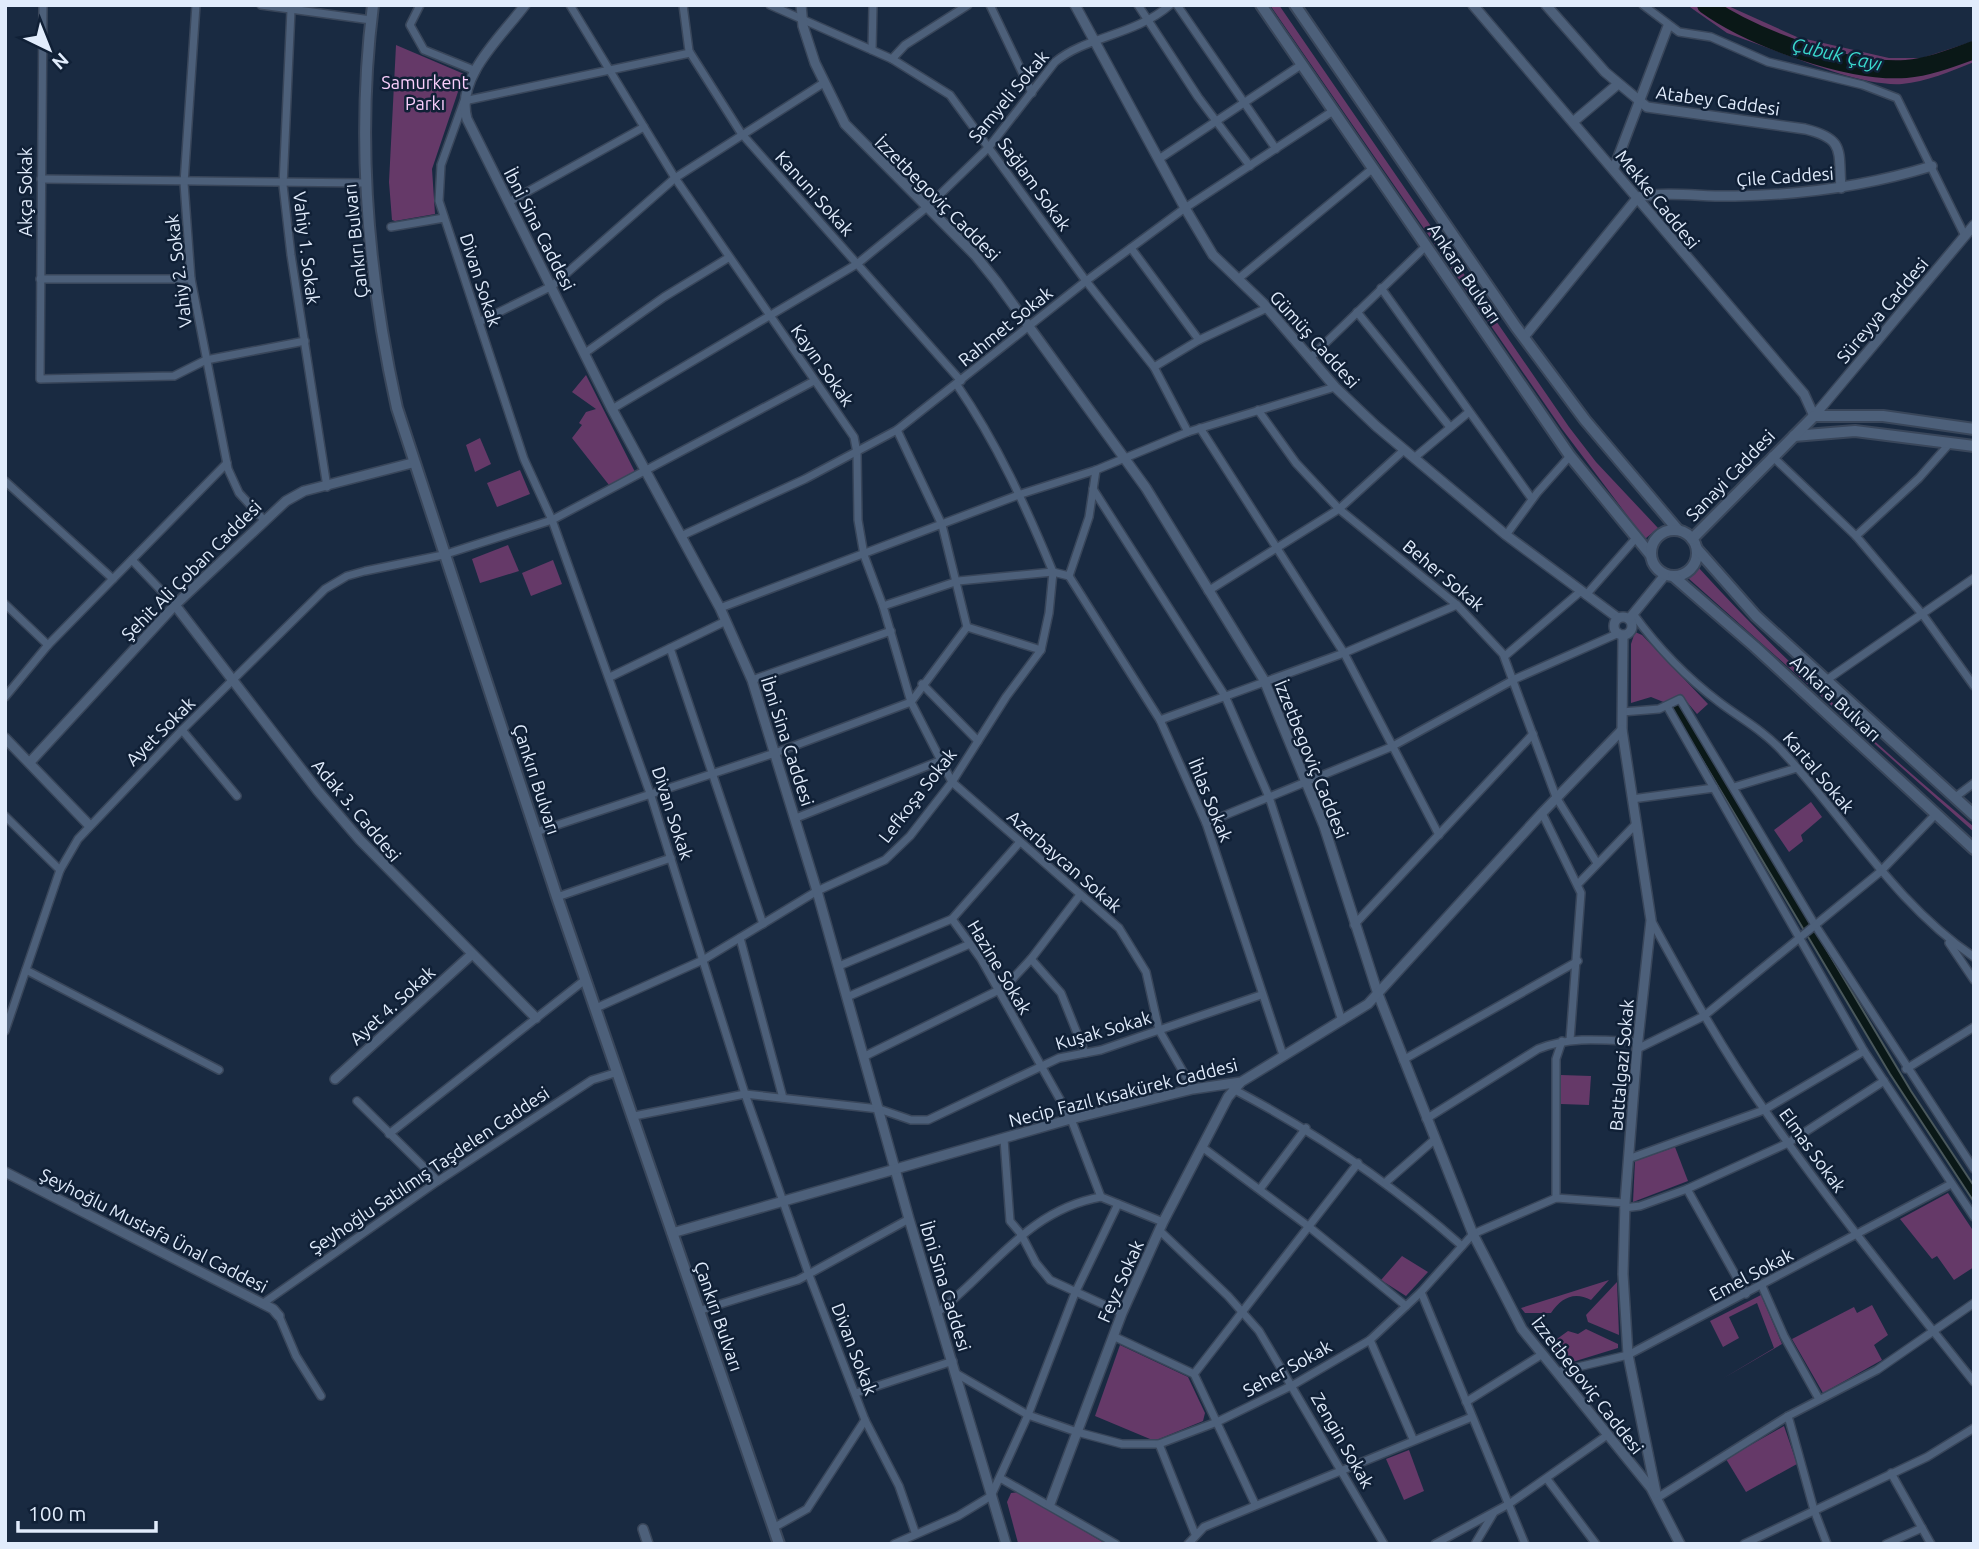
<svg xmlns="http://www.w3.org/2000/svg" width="1979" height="1549" viewBox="0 0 1979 1549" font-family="Ubuntu,sans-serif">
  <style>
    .green { fill: #653968 }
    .water { fill: #0a1817; stroke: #4a585c; stroke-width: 2 }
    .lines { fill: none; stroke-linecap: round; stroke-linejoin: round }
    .river { stroke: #0a1817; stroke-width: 18 }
    .minor-casing { stroke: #39465a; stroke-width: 10 }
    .tertiary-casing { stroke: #39465a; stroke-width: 12 }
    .secondary-casing { stroke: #39465a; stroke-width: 14 }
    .minor { stroke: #4d607a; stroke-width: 7 }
    .tertiary { stroke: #4d607a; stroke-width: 9 }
    .secondary { stroke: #4d607a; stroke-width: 10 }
    .labels { text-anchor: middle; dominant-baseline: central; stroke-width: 5; stroke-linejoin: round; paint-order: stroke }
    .park-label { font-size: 18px; fill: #f9cefb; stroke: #102036 }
    .street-label { font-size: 18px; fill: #e1ecfc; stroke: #102036 }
    .water-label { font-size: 19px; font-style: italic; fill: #3ad9cd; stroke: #102036 }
  </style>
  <rect width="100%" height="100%" fill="#192a41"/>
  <!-- green -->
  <g class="green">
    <path d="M1270,5H1279L1569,427L1596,462L1658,528L1645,539L1562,429Z"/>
    <path d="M1687,5H1726L1797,37L1889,58H1922L1974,41V62C1951,71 1926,82 1902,84C1860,87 1787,54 1746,40L1727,33Z"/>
    <path d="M396,45L464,74L432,169L435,214L395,221L392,220L389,182Z"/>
    <path d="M586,375L635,472L609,485L572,438L582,425L579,423L586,412L596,409L572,392Z"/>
    <path d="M480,438L491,464L475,472L466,445Z"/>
    <path d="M520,470L530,494L497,507L487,483Z"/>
    <path d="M508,545L519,571L480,583L472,559Z"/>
    <path d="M553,560L562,584L531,596L522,573Z"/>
    <path d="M1698,567C1783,661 1877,746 1974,827V832L1688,578Z"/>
    <path d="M1635,632L1642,635L1708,704L1697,714L1682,696L1666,703L1651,697L1631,703V644Z"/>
    <path d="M1811,802L1822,817L1801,835L1803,841L1789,852L1774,830Z"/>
    <path d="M1561,1075L1591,1076L1589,1105L1561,1104Z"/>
    <path d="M1675,1147L1688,1181L1633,1202L1635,1161Z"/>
    <path d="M1948,1193L1974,1232V1267L1954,1280L1937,1256L1932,1259L1900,1219Z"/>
    <path d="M1402,1256L1428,1272L1406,1296L1381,1280Z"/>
    <path d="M1609,1280L1591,1300C1574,1291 1561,1298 1551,1313H1525L1521,1308Z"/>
    <path d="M1617,1282L1619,1335L1588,1322L1586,1315Z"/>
    <path d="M1761,1295L1782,1344L1722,1379L1774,1348L1757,1303L1729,1317L1739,1338L1723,1347L1710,1321Z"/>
    <path d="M1872,1305L1888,1335L1874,1345L1882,1360L1823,1393L1792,1339L1854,1307L1857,1313Z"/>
    <path d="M1586,1329L1618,1344V1348L1566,1364L1550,1344L1568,1331L1578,1334Z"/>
    <path d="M1120,1345L1188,1377L1205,1413L1203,1421L1159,1439H1150L1095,1416Z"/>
    <path d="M1784,1426L1797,1464L1746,1492L1726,1459Z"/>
    <path d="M1409,1450L1424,1491L1404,1500L1386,1459Z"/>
    <path d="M1019,1492L1106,1544L1018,1543L1007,1502L1011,1493Z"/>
  </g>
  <!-- water -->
  <path class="water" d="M1678,701L1911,1091L1974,1186V1202L1890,1074L1670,706Z"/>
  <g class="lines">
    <!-- river -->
    <path class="river" d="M1706,5C1752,38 1849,73 1906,69C1929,67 1952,58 1974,50"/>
    <defs>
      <g id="minor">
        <path d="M43,5L40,379L174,376L206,360L305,341"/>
        <path d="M196,5L184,183L191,279L228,469L239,493L263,519"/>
        <path d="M261,5L371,20"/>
        <path d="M420,5L410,25L424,50L476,71"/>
        <path d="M570,5L675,178L854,437L857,453L858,520L864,555L883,606L911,702L952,782L1119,928L1146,972L1159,1030L1193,1089"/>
        <path d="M683,5L689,51L741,133L961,381"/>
        <path d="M770,5L892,59L950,95L1086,281L1154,367L1188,432"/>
        <path d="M990,5L1032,93"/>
        <path d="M1138,5L1198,97L1250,166"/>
        <path d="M1177,5L1276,149"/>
        <path d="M1643,5L1679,32L1711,37L1768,62L1863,85L1897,98L1965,236"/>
        <path d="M291,10L283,185L291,255L327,487"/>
        <path d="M872,50L873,5"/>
        <path d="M690,53L464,101L441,165L439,201L524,459L552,520L651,796L745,1094L809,1275L865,1420L899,1486L915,1532"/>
        <path d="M892,59L905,45L968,5"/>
        <path d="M1159,159L1301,65"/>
        <path d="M41,179L365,183"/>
        <path d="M509,202L644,127"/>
        <path d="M391,227L444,218"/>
        <path d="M1131,248L1199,340"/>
        <path d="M40,279H191"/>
        <path d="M1238,279L1372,169"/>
        <path d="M1381,288L1532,499"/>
        <path d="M1357,312L1450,427"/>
        <path d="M479,322L552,286L675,178L822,84"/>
        <path d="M585,353L664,297L728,258"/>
        <path d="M1310,358L1425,247"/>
        <path d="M1154,367L1199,340L1267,308"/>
        <path d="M612,409L857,264L927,207L989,147L1055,62C1086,36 1134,36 1170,5"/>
        <path d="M1258,410L1296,463L1339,509L1457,605L1503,654L1556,797L1597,863"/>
        <path d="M1200,428L1344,653L1439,835"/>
        <path d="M1772,456L1856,536L1923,615L1974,686"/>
        <path d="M1414,458L1469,412"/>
        <path d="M5,481L113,579"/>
        <path d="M1093,489L1225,696L1269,797L1342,1021"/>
        <path d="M1506,535L1537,493L1570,456"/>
        <path d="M681,536L805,479L897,430L1086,281L1185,208L1333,111"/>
        <path d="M1856,536L1919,478L1950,443"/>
        <path d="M132,560L175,605"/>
        <path d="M1069,576L1160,720L1206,823L1283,1055"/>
        <path d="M1208,591L1339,509L1404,450"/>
        <path d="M1586,595L1636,538"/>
        <path d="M5,604L48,645"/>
        <path d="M883,606L958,581L1053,572C1026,507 997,443 957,385"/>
        <path d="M720,608L1021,494L1096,470L1188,432L1335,387"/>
        <path d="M1634,615C1658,648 1686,677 1719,702C1740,718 1764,731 1782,751C1847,820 1894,903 1974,957"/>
        <path d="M967,627L1041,650"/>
        <path d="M670,648L763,924"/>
        <path d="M1505,656L1581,591"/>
        <path d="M610,677L726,621"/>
        <path d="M752,680L891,631"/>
        <path d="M1825,681L1974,578"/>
        <path d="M922,684L978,741"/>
        <path d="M5,697L48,645L227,463"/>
        <path d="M1667,706L1864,1051L1974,1217"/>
        <path d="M1622,712L1659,709L1680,699L1815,925L1974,1169"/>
        <path d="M1160,720L1344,653L1457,605"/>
        <path d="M182,730L237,796"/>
        <path d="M1734,787L1797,768"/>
        <path d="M1954,798L1974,783"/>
        <path d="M1632,799L1714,788"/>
        <path d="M1542,813L1581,893L1570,1040"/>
        <path d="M5,816L60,870"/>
        <path d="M796,818L942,760"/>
        <path d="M1206,823L1391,747L1515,679L1619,633"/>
        <path d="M536,832L775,753L911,702L967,627L942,525L897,430"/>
        <path d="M1578,884L1636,824"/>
        <path d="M557,897L671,858"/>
        <path d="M952,919L981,959L1071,1119L1101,1197L1163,1222"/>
        <path d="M1651,920C1687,986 1723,1051 1766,1112C1831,1205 1903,1293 1974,1382"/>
        <path d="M1354,925L1533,734"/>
        <path d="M740,938L783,1098"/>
        <path d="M1949,943L1974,980"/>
        <path d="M1031,959L1061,993L1085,1053"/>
        <path d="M839,966L952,919L1019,843"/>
        <path d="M26,970L219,1070"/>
        <path d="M847,997L970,944"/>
        <path d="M596,1008L703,960L817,891L885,860L910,836L952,782L1006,697L1041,650L1049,613L1053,572L1069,576L1089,517L1096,470"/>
        <path d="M5,1031L60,870L78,839L182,730L325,589L347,576L365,571L443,555L552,520L814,381"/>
        <path d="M1637,1049L1704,1016L1880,872L1932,818"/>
        <path d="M865,1056L1005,987L1031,959L1080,895"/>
        <path d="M1403,1060L1578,961"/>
        <path d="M1906,1069L1974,1027"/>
        <path d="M1233,1089C1317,1133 1391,1183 1462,1246"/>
        <path d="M357,1101L438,1181"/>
        <path d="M634,1116L745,1094L879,1109L911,1120H928L1059,1058L1101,1050L1261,995"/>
        <path d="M1426,1119L1538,1049C1571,1036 1603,1040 1638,1042"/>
        <path d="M389,1134L586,979"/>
        <path d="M1004,1139L1010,1221L1021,1234L1036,1263L1050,1280L1122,1313"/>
        <path d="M1202,1147L1308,1226L1406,1306"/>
        <path d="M1628,1159L1764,1110L1864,1051"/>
        <path d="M1386,1182L1434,1140"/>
        <path d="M1260,1189L1306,1128"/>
        <path d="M1687,1189L1746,1294"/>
        <path d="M1556,1198V1059L1562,1041"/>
        <path d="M1624,1208L1640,1206L1687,1189L1788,1143L1884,1081"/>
        <path d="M1160,1231L1228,1296L1259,1331L1384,1544"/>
        <path d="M1762,1286L1784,1336L1819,1399"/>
        <path d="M1421,1292L1525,1544"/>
        <path d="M262,1304L438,1181L592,1080L618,1072"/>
        <path d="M698,1311L798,1280L909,1219"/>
        <path d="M938,1312C992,1271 1027,1210 1101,1197"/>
        <path d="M279,1316L296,1356L321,1396"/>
        <path d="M1113,1336L1194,1374L1255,1504"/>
        <path d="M1370,1340L1413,1439"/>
        <path d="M1557,1372L1628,1355L1951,1184"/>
        <path d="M957,1374L1028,1415L1077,1432L1122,1444H1159L1217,1422L1293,1385L1370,1340L1421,1292L1473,1234L1556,1198L1625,1203"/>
        <path d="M1194,1374L1358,1163"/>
        <path d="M856,1393L953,1361"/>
        <path d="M1466,1402L1541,1355"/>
        <path d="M1788,1416L1814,1510L1827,1544"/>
        <path d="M1159,1444L1195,1534"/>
        <path d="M1891,1473L1931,1544"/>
        <path d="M1000,1478L1116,1544"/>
        <path d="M1547,1479L1596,1544"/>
        <path d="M1657,1498L1788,1416L1877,1370L1974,1303"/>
        <path d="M773,1528L807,1509L865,1420"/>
        <path d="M894,1544L958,1516L991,1496L1028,1415L1075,1293L1118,1204"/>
        <path d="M1188,1544L1204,1527L1472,1417"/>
        <path d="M1435,1544L1509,1504L1606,1436"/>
        <path d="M1475,1544L1493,1514"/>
        <path d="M1744,1544L1927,1457L1974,1428"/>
        <path d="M1886,1544L1922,1528"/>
      </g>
      <g id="tertiary">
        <path d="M525,5C502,36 455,77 467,119L612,409L720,608L752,680L817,891L909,1219L1006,1544"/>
        <path d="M801,5L803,26L815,63L845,124L975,255L996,281L1146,488L1264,680L1324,826L1378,994L1473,1234L1522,1329L1651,1488L1680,1544"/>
        <path d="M1075,5L1185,208L1213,255L1263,303L1335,387L1376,426L1506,535L1618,618"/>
        <path d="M1473,5L1804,394L1814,416L1974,225"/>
        <path d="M1546,5L1605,72L1647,107L1805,129C1846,139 1838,151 1841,188"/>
        <path d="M1573,122L1618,84"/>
        <path d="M1614,168L1668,26"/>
        <path d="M1524,337L1638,197C1671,191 1702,197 1735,196C1802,195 1867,186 1932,166"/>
        <path d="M175,605L318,791L360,840L536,1018"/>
        <circle cx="1623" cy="626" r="9"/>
        <path d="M1629,619L1665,575"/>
        <path d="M1623,635L1622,730L1651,920L1637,1049L1625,1203L1623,1274L1628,1355L1656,1493"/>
        <path d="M5,738L89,825"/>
        <path d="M31,761L175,605L286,501L304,491L412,463"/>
        <path d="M335,1079L471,955"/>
        <path d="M5,1172L273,1309L279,1316"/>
        <path d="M672,1233L1067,1120L1193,1089L1241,1082L1368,1004L1542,813L1622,730"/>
        <path d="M1050,1504L1122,1313L1163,1222L1228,1097L1240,1083"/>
        <path d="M643,1529L648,1544"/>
      </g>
      <g id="secondary">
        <path d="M373,5C356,139 368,277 397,408L557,897L779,1544"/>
        <path d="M1261,5L1570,456L1650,554"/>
        <path d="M1295,5L1516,327L1585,420L1678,530"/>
        <path d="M1794,436L1855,431L1974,446"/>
        <circle cx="1674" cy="553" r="23"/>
        <path d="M1692,539L1814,416H1883L1974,429"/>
        <path d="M1697,549L1756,616L1974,815"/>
        <path d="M1673,576L1755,647L1974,849"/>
      </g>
    </defs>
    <!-- minor casing -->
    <use href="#minor" class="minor-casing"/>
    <!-- tertiary casing -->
    <use href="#tertiary" class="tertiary-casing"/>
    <!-- secondary casing -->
    <use href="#secondary" class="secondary-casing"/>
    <!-- minor -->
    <use href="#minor" class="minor"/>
    <!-- tertiary -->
    <use href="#tertiary" class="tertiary"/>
    <!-- secondary -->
    <use href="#secondary" class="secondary"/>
  </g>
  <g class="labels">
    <!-- park labels -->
    <g class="park-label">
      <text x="425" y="82">Samurkent<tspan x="425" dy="21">Parkı</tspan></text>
    </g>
    <!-- street labels -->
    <g class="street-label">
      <text transform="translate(1008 96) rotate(-50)">Samyeli Sokak</text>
      <text transform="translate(1718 100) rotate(8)">Atabey Caddesi</text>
      <text transform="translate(1785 176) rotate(-4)">Çile Caddesi</text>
      <text transform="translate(1035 184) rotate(54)">Sağlam Sokak</text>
      <text transform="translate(25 192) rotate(-90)">Akça Sokak</text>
      <text transform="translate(815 193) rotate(48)">Kanuni Sokak</text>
      <text transform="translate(938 198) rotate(45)">İzzetbegoviç Caddesi</text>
      <text transform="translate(1658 199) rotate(51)">Mekke Caddesi</text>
      <text transform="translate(540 229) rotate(63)">İbni Sina Caddesi</text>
      <text transform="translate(355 241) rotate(-96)">Çankırı Bulvarı</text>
      <text transform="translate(307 248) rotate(83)">Vahiy 1. Sokak</text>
      <text transform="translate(178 271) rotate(-97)">Vahiy 2. Sokak</text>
      <text transform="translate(1465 273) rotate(56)">Ankara Bulvarı</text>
      <text transform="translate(481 280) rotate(72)">Divan Sokak</text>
      <text transform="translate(1882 310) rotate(-50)">Süreyya Caddesi</text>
      <text transform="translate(1005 326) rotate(-39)">Rahmet Sokak</text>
      <text transform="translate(1315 339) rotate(48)">Gümüş Caddesi</text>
      <text transform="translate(823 365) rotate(55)">Kayın Sokak</text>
      <text transform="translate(1730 475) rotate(-46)">Sanayi Caddesi</text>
      <text transform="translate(191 570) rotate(-45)">Şehit Ali Çoban Caddesi</text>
      <text transform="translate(1444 575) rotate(40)">Beher Sokak</text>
      <text transform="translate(1836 698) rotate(43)">Ankara Bulvarı</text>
      <text transform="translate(160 731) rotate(-45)">Ayet Sokak</text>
      <text transform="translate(788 741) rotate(72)">İbni Sina Caddesi</text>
      <text transform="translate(1312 759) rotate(68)">İzzetbegoviç Caddesi</text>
      <text transform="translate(1819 772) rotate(50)">Kartal Sokak</text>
      <text transform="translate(537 779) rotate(72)">Çankırı Bulvarı</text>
      <text transform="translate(917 795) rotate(-52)">Lefkoşa Sokak</text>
      <text transform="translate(1211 800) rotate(68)">İhlas Sokak</text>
      <text transform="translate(357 810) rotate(50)">Adak 3. Caddesi</text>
      <text transform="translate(673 813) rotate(72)">Divan Sokak</text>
      <text transform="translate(1065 861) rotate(41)">Azerbaycan Sokak</text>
      <text transform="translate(1000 967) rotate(59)">Hazine Sokak</text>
      <text transform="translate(392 1005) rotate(-42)">Ayet 4. Sokak</text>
      <text transform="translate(1103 1030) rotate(-16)">Kuşak Sokak</text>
      <text transform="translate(1621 1065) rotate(-85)">Battalgazi Sokak</text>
      <text transform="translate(1123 1092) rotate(-14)">Necip Fazıl Kısakürek Caddesi</text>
      <text transform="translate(1813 1150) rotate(54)">Elmas Sokak</text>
      <text transform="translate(429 1170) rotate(-34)">Şeyhoğlu Satılmış Taşdelen Caddesi</text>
      <text transform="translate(154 1230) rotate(27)">Şeyhoğlu Mustafa Ünal Caddesi</text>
      <text transform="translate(1751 1274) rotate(-28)">Emel Sokak</text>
      <text transform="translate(1120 1281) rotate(-66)">Feyz Sokak</text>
      <text transform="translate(946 1286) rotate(73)">İbni Sina Caddesi</text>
      <text transform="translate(719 1316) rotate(71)">Çankırı Bulvarı</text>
      <text transform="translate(855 1349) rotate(69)">Divan Sokak</text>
      <text transform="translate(1287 1368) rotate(-29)">Seher Sokak</text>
      <text transform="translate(1588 1385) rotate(52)">İzzetbegoviç Caddesi</text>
      <text transform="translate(1343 1440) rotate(60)">Zengin Sokak</text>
    </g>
    <!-- water labels -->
    <g class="water-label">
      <text transform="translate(1837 54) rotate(13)">Çubuk Çayı</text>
    </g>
  </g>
  <!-- border -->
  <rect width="1979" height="1549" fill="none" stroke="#e1ecfc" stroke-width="14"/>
  <!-- north arrow -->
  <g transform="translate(49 49) rotate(137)" stroke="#102036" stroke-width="5" paint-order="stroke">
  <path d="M0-5L12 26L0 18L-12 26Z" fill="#e1ecfc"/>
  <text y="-10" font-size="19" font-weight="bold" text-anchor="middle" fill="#e1ecfc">N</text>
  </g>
  <!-- scale -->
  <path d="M18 1521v10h138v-10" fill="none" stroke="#e1ecfc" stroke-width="3.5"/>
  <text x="28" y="1521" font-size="21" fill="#e1ecfc" stroke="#102036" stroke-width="5" paint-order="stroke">100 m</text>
</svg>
